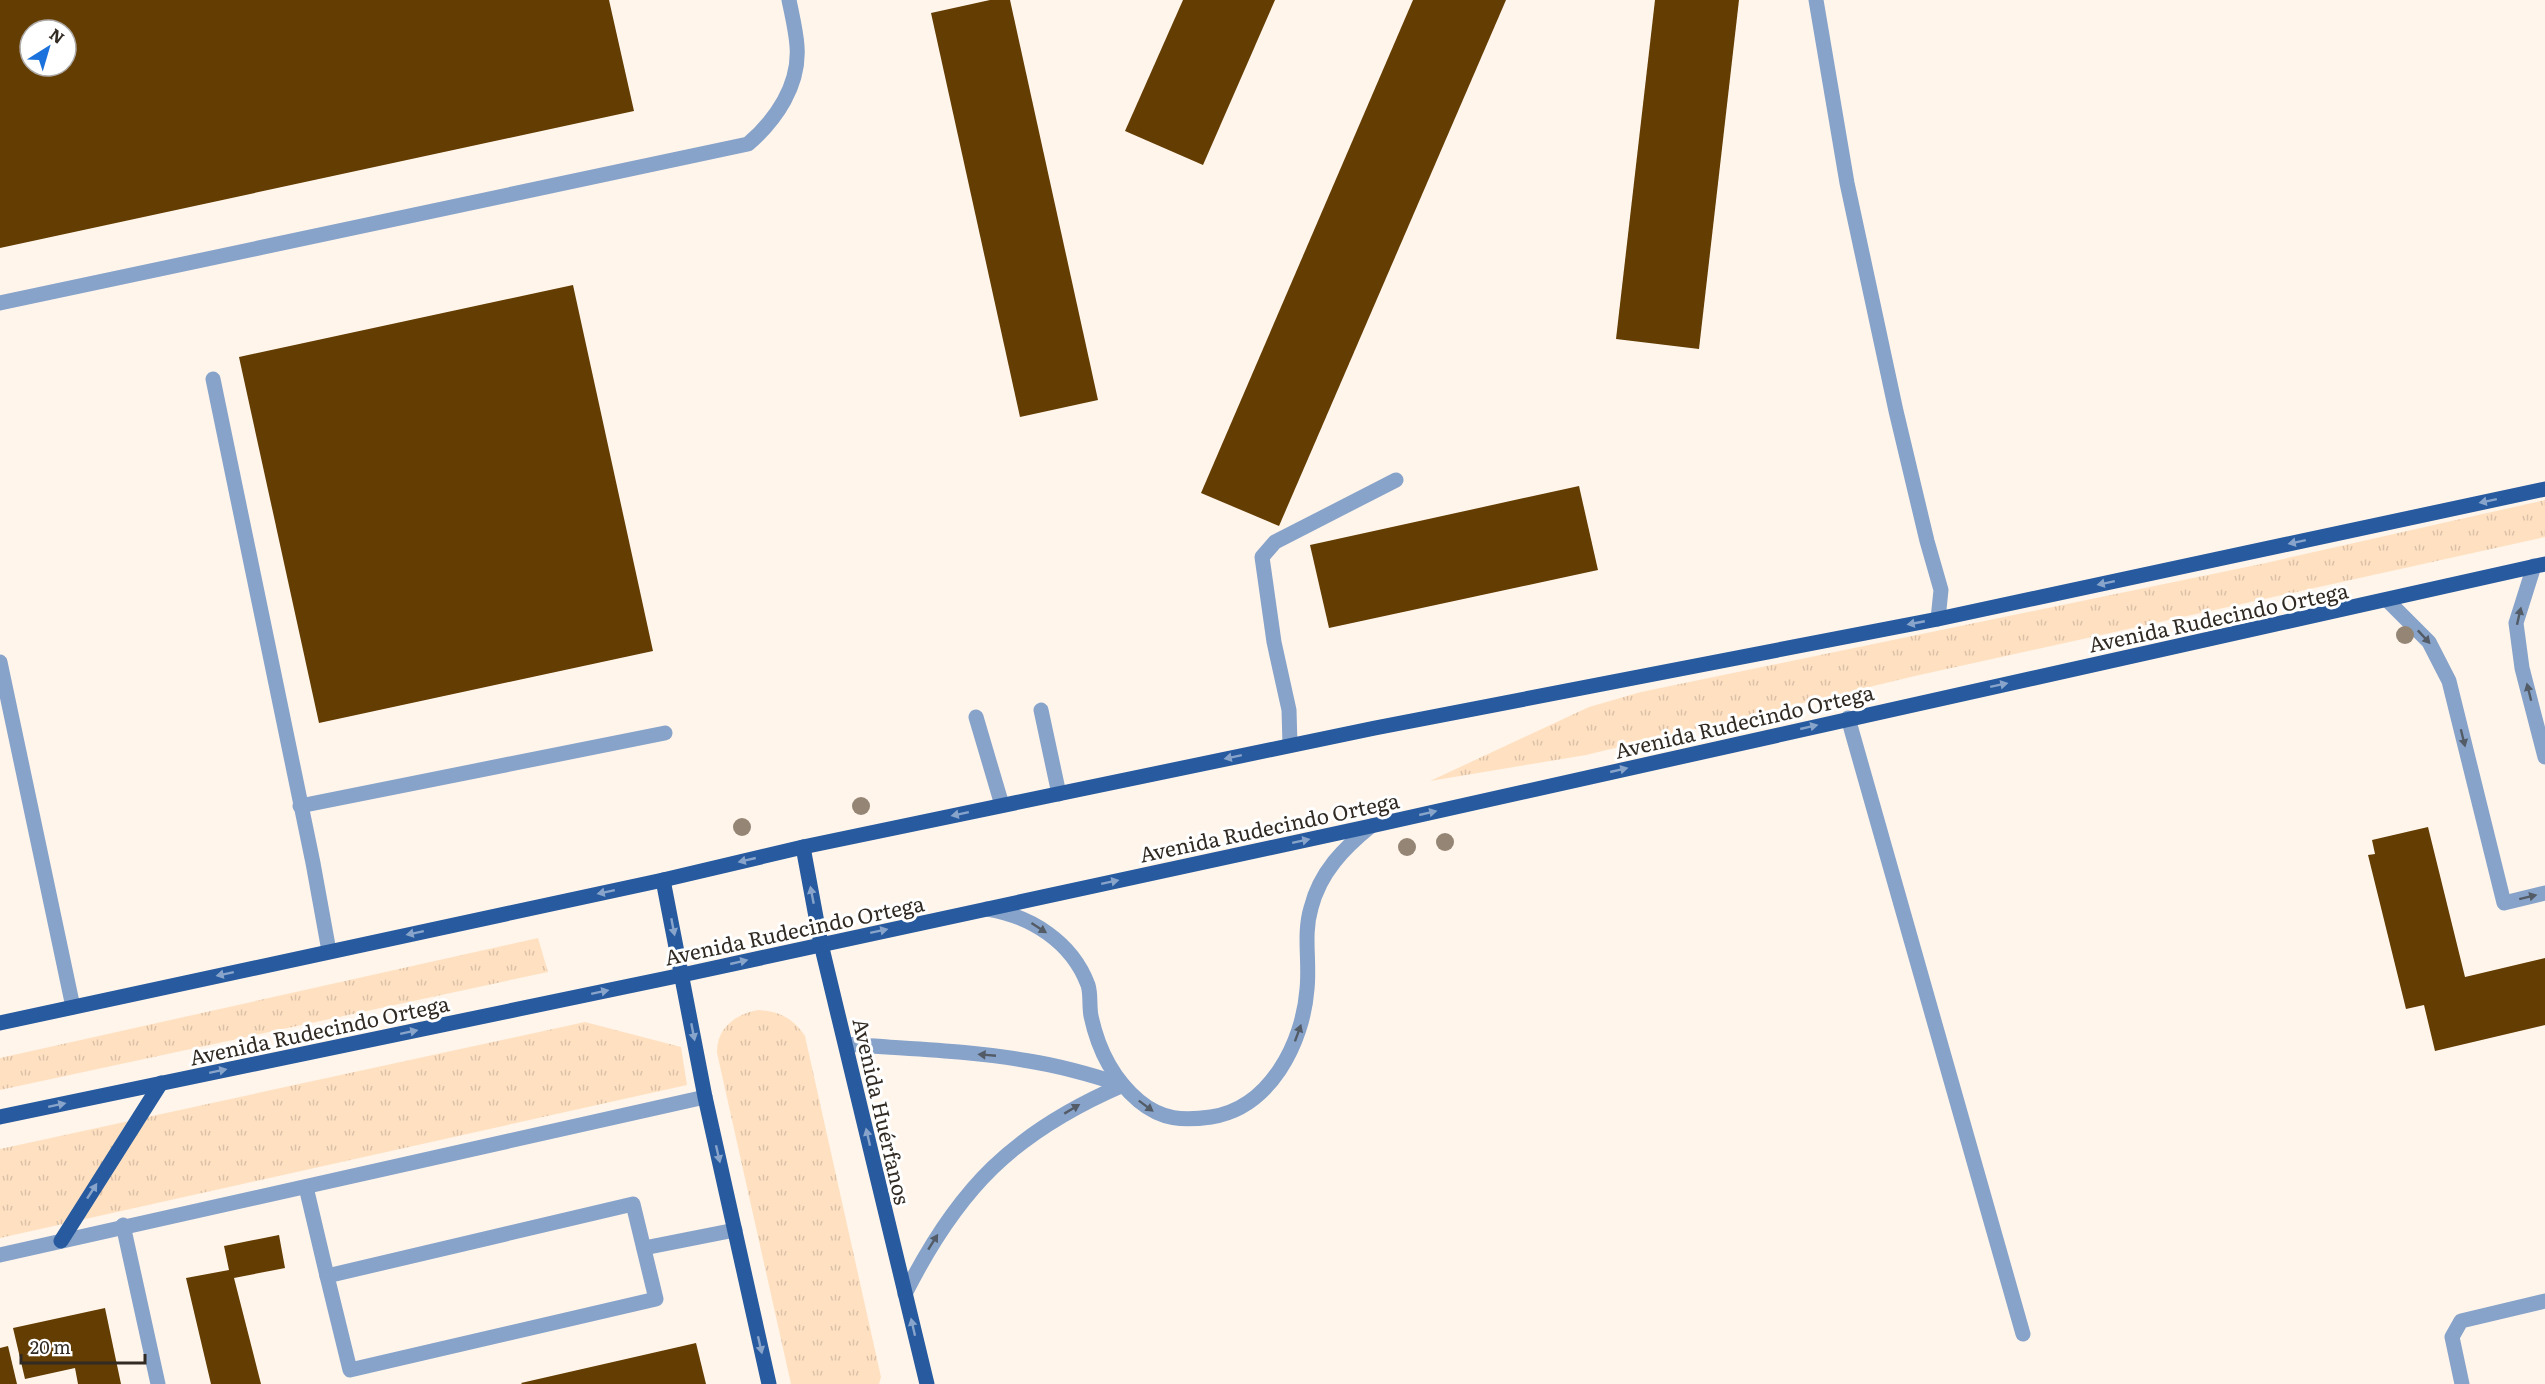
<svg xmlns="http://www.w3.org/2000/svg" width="2545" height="1384" viewBox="0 0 2545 1384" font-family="Literata,serif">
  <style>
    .grass { fill: url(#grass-tufts) }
    .building { fill: #643d02; fill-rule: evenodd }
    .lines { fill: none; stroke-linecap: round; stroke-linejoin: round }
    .minor { stroke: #87a3ca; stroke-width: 15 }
    .major { stroke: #275a9e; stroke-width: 15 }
    .tree { fill: #948574 }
    .oneway { fill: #88a4ca }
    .oneway2 { fill: #535b66 }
    .labels { text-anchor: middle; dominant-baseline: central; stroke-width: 6; stroke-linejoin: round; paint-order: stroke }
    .street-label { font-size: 21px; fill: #312b24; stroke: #fff }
  </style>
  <defs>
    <pattern id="grass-tufts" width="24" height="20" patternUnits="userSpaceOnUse" patternTransform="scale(1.5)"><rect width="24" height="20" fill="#ffe1c2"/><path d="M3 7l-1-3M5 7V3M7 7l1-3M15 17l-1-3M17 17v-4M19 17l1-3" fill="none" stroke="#dbc1a7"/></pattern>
  </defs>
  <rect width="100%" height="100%" fill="#fff5eb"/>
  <!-- grass -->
  <g class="grass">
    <path d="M2545,500V537L1915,676L1586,755L1430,781L1589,707L1641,692L2261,564Z"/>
    <path d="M538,938L548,972L0,1090V1058Z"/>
    <path d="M758,1010C779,1011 793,1018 805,1036L881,1377L879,1384H791L717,1053C716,1029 735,1014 758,1010Z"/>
    <path d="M585,1022L681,1047L687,1085L0,1238V1149Z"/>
  </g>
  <!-- building -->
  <g class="building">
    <path d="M0,0H609L634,111L0,248ZM30,30H66V66H30Z"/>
    <path d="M990,0H1010L1098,400L1020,417L931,13Z"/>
    <path d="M1183,0H1275L1203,165L1125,131Z"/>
    <path d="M1413,0H1506L1279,526L1201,493Z"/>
    <path d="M1655,0H1739L1699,349L1616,339Z"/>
    <path d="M573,285L653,651L319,723L239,357Z"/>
    <path d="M1579,486L1598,570L1329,628L1310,545Z"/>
    <path d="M2428,827L2465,977L2545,958V1025L2435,1051L2424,1005L2406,1009L2368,855L2375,854L2372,840Z"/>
    <path d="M279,1235L285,1268L234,1278L261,1384H211L186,1278L229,1270L224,1246Z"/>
    <path d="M105,1308L121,1384H78L75,1368L25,1379L13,1328Z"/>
    <path d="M696,1343L706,1384H522L521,1383Z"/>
    <path d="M8,1346L17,1384H0V1348Z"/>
  </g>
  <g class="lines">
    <!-- minor -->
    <g class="minor">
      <path d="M1816,0L1847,183L1896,411L1927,541L1941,590L1938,619"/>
      <path d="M0,303L748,144C776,120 800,85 797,46C796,31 792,15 789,0"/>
      <path d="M213,379L313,863L329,951"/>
      <path d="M2534,566L2516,623L2522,668L2545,757"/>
      <path d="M2387,600L2429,642L2449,681L2504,903L2545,893"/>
      <path d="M0,662L73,1007"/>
      <path d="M1041,710L1059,794"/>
      <path d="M976,717L1002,805"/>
      <path d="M1848,718L2023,1334"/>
      <path d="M1290,745L1289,710L1274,642L1262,557L1275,542L1396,480"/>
      <path d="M300,806L665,733"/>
      <path d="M987,909C1031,916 1072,942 1088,985C1091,994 1089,1006 1091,1016C1098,1049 1113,1079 1139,1101C1162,1120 1183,1121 1211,1117C1270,1108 1303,1043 1307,989C1310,961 1303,935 1311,908C1320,872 1344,848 1371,826"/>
      <path d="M846,1044C906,1049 969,1050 1029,1061C1061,1066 1092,1075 1123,1085C1014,1132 958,1188 905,1294"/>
      <path d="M306,1187L327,1276"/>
      <path d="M633,1204L656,1299L350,1370L327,1276Z"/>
      <path d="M123,1225L158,1384"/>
      <path d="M644,1248L735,1230"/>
      <path d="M0,1255C235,1201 470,1149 705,1097"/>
      <path d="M2462,1384L2452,1337L2461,1321L2545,1301"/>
    </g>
    <!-- major -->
    <g class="major">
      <path d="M803,847L821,944L927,1384"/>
      <path d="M663,880L705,1097L769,1384"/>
      <path d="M0,1023L663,880L803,847L1375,728L1938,619L2545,489"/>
      <path d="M0,1117L682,975L1371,826L2545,564"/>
      <path d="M61,1241L161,1083"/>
    </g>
  </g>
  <!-- trees -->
  <g class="tree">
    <circle cx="2405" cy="635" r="9"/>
    <circle cx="861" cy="806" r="9"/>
    <circle cx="742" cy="827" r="9"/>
    <circle cx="1445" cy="842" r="9"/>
    <circle cx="1407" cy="847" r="9"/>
  </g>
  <!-- one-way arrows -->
  <defs><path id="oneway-solid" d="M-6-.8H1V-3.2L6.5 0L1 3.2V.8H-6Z" transform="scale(1.5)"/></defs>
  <g class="oneway">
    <use href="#oneway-solid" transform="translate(2488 501) rotate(168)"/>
    <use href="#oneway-solid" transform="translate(2297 542) rotate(168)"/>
    <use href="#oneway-solid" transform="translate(2106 583) rotate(168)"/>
    <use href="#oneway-solid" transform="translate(1916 623) rotate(169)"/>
    <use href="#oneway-solid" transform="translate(1999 685) rotate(-12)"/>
    <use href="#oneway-solid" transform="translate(1809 727) rotate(-13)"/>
    <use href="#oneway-solid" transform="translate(1233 757) rotate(168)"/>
    <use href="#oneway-solid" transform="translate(1619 770) rotate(-13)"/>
    <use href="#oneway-solid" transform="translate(1428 813) rotate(-13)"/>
    <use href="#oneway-solid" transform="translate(960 814) rotate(168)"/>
    <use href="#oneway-solid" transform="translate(1301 841) rotate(-12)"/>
    <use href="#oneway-solid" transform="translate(747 860) rotate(167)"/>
    <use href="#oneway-solid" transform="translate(1110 882) rotate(-12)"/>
    <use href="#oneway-solid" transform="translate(606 892) rotate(168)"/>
    <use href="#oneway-solid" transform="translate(812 895) rotate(-101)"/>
    <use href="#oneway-solid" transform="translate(673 927) rotate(79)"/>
    <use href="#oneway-solid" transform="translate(879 931) rotate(-12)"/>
    <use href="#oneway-solid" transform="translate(415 933) rotate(168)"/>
    <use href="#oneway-solid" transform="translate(739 962) rotate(-13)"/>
    <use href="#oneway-solid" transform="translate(225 974) rotate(168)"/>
    <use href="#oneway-solid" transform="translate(600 992) rotate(-12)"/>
    <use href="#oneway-solid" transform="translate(409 1032) rotate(-12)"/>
    <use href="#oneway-solid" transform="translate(693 1032) rotate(79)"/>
    <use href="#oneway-solid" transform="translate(218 1071) rotate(-12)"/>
    <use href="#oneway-solid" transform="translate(57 1105) rotate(-12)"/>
    <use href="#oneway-solid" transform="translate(868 1137) rotate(-103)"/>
    <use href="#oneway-solid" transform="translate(718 1154) rotate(77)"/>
    <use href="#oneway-solid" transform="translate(92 1191) rotate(-57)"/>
    <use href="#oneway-solid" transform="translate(913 1327) rotate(-103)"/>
    <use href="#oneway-solid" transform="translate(760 1345) rotate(77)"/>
  </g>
  <g class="oneway2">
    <use href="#oneway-solid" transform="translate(2519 616) rotate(-77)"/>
    <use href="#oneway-solid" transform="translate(2424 637) rotate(47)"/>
    <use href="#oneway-solid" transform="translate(2529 692) rotate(-104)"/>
    <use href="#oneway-solid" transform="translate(2463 738) rotate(76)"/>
    <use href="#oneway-solid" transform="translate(2528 897) rotate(-14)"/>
    <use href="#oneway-solid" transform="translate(1039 928) rotate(33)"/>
    <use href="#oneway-solid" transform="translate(1298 1033) rotate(-70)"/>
    <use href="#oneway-solid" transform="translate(987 1055) rotate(-175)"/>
    <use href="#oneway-solid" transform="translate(1146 1106) rotate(37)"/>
    <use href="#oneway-solid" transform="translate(1072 1109) rotate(-31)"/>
    <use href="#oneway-solid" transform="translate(933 1242) rotate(-58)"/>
  </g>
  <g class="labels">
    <!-- street labels -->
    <g class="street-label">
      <text transform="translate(2218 616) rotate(-12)">Avenida Rudecindo Ortega</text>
      <text transform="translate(1744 720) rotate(-13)">Avenida Rudecindo Ortega</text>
      <text transform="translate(1269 826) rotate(-12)">Avenida Rudecindo Ortega</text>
      <text transform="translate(794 929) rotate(-12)">Avenida Rudecindo Ortega</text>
      <text transform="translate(319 1029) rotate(-12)">Avenida Rudecindo Ortega</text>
      <text transform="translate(883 1111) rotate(77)">Avenida Huérfanos</text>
    </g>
  </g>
  <!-- north arrow -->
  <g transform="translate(48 48) rotate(37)"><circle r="28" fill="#ffffff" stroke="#adaaa7" stroke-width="1.5"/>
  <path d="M0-4.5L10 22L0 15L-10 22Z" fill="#1c72dc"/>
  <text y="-9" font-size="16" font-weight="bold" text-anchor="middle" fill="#312b24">N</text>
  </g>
  <!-- scale -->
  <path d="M21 1354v9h124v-9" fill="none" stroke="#312b24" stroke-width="3"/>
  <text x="30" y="1354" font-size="18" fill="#312b24" stroke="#ffffff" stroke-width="4.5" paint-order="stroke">20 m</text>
</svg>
